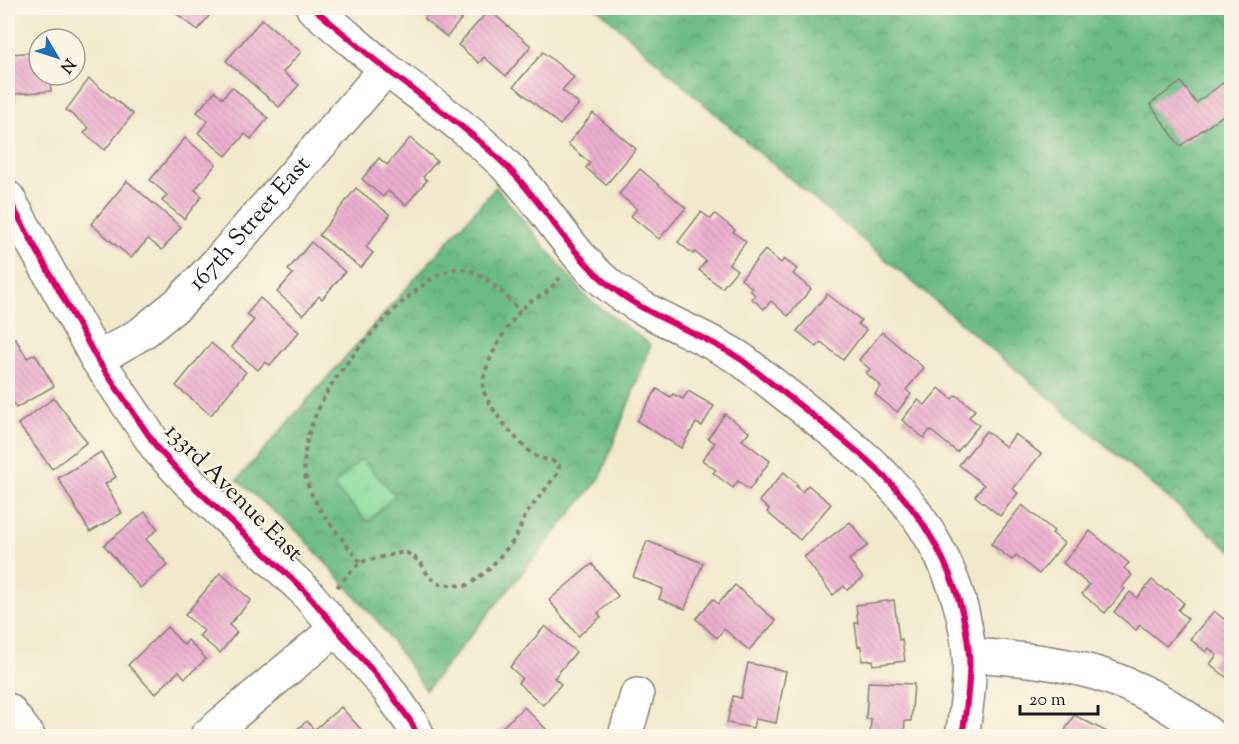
<svg xmlns="http://www.w3.org/2000/svg" width="1239" height="744" viewBox="0 0 1239 744" font-family="'Sorts Mill Goudy',serif">
  <style>
    .forest { fill: url(#forest-crowns); stroke: #446c50; stroke-width: 1.5 }
    .park { fill: url(#park-tufts); stroke: #517c5d; stroke-width: 1.5 }
    .building { fill: url(#building-back-hatch) }
    .lines { fill: none; stroke-linecap: round; stroke-linejoin: round }
    .minor-casing { stroke: #878274; stroke-width: 36 }
    .path { stroke: #878274; stroke-width: 4; stroke-dasharray: 4.5 4.5; stroke-linecap: butt }
    .minor { stroke: #fff; stroke-width: 33 }
    .cycleway-casing { stroke: #fcf5e5; stroke-width: 10 }
    .cycleway { stroke: #d6006c; stroke-width: 6 }
    .labels { text-anchor: middle; dominant-baseline: central; stroke-width: 4.5; stroke-linejoin: round; paint-order: stroke }
    .street-label { font-size: 24px; fill: #1c1c1c; stroke: #fcf5e5 }
  </style>
  <defs>
    <pattern id="forest-crowns" width="20" height="18" patternUnits="userSpaceOnUse" patternTransform="scale(1.5)"><rect width="20" height="18" fill="#6cbb85"/><path d="M2 6a3 3 0 1 1 6 0M12 15a3 3 0 1 1 6 0" fill="none" stroke="#58976c"/></pattern>
    <pattern id="park-tufts" width="24" height="20" patternUnits="userSpaceOnUse" patternTransform="scale(1.5)"><rect width="24" height="20" fill="#86db9e"/><path d="M3 7l-1-3M5 7V3M7 7l1-3M15 17l-1-3M17 17v-4M19 17l1-3" fill="none" stroke="#73bb88"/></pattern>
    <pattern id="building-back-hatch" width="6" height="6" patternUnits="userSpaceOnUse" patternTransform="scale(1.5)"><rect width="6" height="6" fill="#ecaecf"/><path d="M-1 5l2 2M0 0l6 6M5-1l2 2" fill="none" stroke="#ca95b1"/></pattern>
  </defs>
  <rect width="100%" height="100%" fill="#fcf5e5"/>
  <filter id="ink" filterUnits="userSpaceOnUse"><feTurbulence type="fractalNoise" baseFrequency=".0167" numOctaves="2"/><feDisplacementMap in="SourceGraphic" scale="12" xChannelSelector="R" yChannelSelector="G"/><feConvolveMatrix kernelMatrix="1 2 1 2 8 2 1 2 1" color-interpolation-filters="sRGB"/></filter>
  <filter id="wash" filterUnits="userSpaceOnUse"><feTurbulence type="fractalNoise" baseFrequency=".008" numOctaves="4" result="noise"/><feDisplacementMap in="SourceGraphic" scale="24" xChannelSelector="R" yChannelSelector="G"/><feGaussianBlur stdDeviation="1.35" result="paint"/><feColorMatrix in="noise" values="0 0 0 0 0 0 0 0 0 0 0 0 0 0 0 0 0 1.4 0 .05"/><feComposite in="paint" operator="in"/></filter>
  <g filter="url(#wash)">
    <rect width="100%" height="100%" fill="#f2e9cd"/>
    <!-- forest -->
    <g class="forest">
      <path d="M597,8H1231V551L748,143Z"/>
      <path d="M496,187L586,297L651,345L600,478L426,690L379,623L300,534L237,480Z"/>
    </g>
    <!-- park -->
    <path class="park" d="M361,459L395,495L368,522L333,486Z"/>
    <g id="blocks">
      <!-- building -->
      <g class="building">
        <path d="M169,8H215L198,30Z"/>
        <path d="M420,8H470L447,37L424,19L428,14Z"/>
        <path d="M489,10L531,46L506,76L484,57L479,63L458,45Z"/>
        <path d="M262,19L301,52L283,72L299,85L279,107L226,61Z"/>
        <path d="M39,52V75H50L51,91L15,94L16,101H8V72L10,71L9,54Z"/>
        <path d="M543,52L574,77L562,90L579,104L560,125L514,86Z"/>
        <path d="M89,79L133,114L105,150L84,133L89,128L66,110Z"/>
        <path d="M1181,82L1196,103L1223,83L1232,95V109L1180,146L1150,104Z"/>
        <path d="M232,87L268,118L251,139L245,134L226,156L198,133L208,121L197,112L215,91L223,98Z"/>
        <path d="M593,113L636,149L606,185L586,168L590,163L568,144Z"/>
        <path d="M185,138L216,164L195,190L202,196L184,219L162,201L167,195L150,180Z"/>
        <path d="M410,138L437,161L423,177L427,180L406,205L388,191L383,197L362,179L379,158L387,165Z"/>
        <path d="M640,169L686,208L659,239L631,216L637,209L619,194Z"/>
        <path d="M127,181L181,227L162,250L148,239L131,258L91,224Z"/>
        <path d="M356,188L390,215L366,247L373,253L361,268L319,235Z"/>
        <path d="M701,212L711,219L715,214L735,230L733,232L746,242L729,264L737,270L722,288L699,270L706,261L695,252L693,254L678,242Z"/>
        <path d="M311,242L345,272L322,299L319,296L303,315L277,292L293,274L288,270Z"/>
        <path d="M765,250L781,263L784,259L797,269L793,274L811,289L788,316L771,301L764,309L752,299L755,295L750,290L752,288L741,279Z"/>
        <path d="M827,294L861,320L858,324L866,330L843,360L821,342L817,347L797,331Z"/>
        <path d="M260,298L299,332L270,365L265,362L258,370L231,347L254,320L247,314Z"/>
        <path d="M882,332L924,368L906,390L911,394L897,412L875,394L881,386L866,373L870,369L859,360Z"/>
        <path d="M15,338L27,358L35,354L54,386L16,408L8,394V342Z"/>
        <path d="M211,343L246,372L211,415L176,386Z"/>
        <path d="M939,388L952,399L956,395L975,410L969,417L979,425L957,452L930,430L924,438L902,420L918,400L925,405Z"/>
        <path d="M657,389L671,397L673,394L683,399L688,391L714,406L702,426L696,423L681,448L637,421Z"/>
        <path d="M54,398L87,442L52,469L18,424Z"/>
        <path d="M725,414L749,432L742,440L770,461L749,490L738,481L733,488L713,473L716,470L702,460L715,443L708,438Z"/>
        <path d="M986,431L1006,447L1015,434L1041,454L1013,489L1018,493L1000,516L975,496L984,485L959,465Z"/>
        <path d="M101,452L116,477L105,484L122,513L90,532L58,478Z"/>
        <path d="M784,472L798,485L796,486L802,492L808,485L831,504L800,540L767,512L769,509L759,501Z"/>
        <path d="M1022,505L1054,531L1052,533L1064,543L1039,574L1016,555L1012,560L991,544Z"/>
        <path d="M145,512L158,529L146,539L168,565L140,588L104,545Z"/>
        <path d="M850,522L868,545L849,560L863,578L847,590L844,586L833,595L804,557Z"/>
        <path d="M1090,531L1129,563L1124,568L1132,575L1122,587L1125,589L1105,613L1082,594L1089,585L1063,563Z"/>
        <path d="M647,541L703,563L685,609L659,599L663,589L633,577Z"/>
        <path d="M592,564L618,596L598,613L601,617L578,636L549,600Z"/>
        <path d="M220,573L251,600L229,625L237,632L220,653L199,636L204,631L185,615Z"/>
        <path d="M1152,580L1166,591L1167,589L1184,603L1178,610L1188,619L1166,646L1140,625L1136,630L1114,612L1130,592L1137,598Z"/>
        <path d="M735,585L776,621L749,650L724,629L717,638L696,619L713,599L718,604Z"/>
        <path d="M894,600L899,640L902,639L905,661L873,665V660L862,661L861,646L858,647L855,623H858L856,605Z"/>
        <path d="M1214,611L1224,619L1228,615L1232,618L1231,681L1210,664L1217,655L1209,648L1206,652L1190,639Z"/>
        <path d="M545,626L576,652L554,678L561,684L543,705L518,683L522,678L510,667Z"/>
        <path d="M167,627L184,645L188,640L206,659L185,678L179,671L155,694L128,665Z"/>
        <path d="M748,663L786,671L776,723L755,719L753,728L727,723L733,696L741,698Z"/>
        <path d="M868,682L914,684L911,721H905L904,736H870L871,719H866Z"/>
        <path d="M341,707L367,736H289L307,721L314,730Z"/>
        <path d="M524,707L553,736H493Z"/>
        <path d="M1074,715L1109,733L1107,736H1062Z"/>
      </g>
    </g>
  </g>
  <g filter="url(#ink)">
    <use href="#blocks" fill-opacity="0" stroke="#878274" stroke-width="1.5"/>
    <g class="lines">
      <defs>
        <g id="minor">
          <path d="M313,8C338,28 361,49 386,69C429,102 476,134 513,173C548,210 573,258 614,289C653,319 701,333 742,360C783,393 827,425 867,460C923,509 963,579 969,654C971,680 966,712 962,736"/>
          <path d="M8,198L97,359L158,449L188,481L305,591L387,688L411,722L418,736"/>
          <path id="s1" d="M97,359L142,333L179,303L217,263L386,69"/>
          <path d="M969,655C1068,661 1132,672 1211,736"/>
          <path d="M8,710L28,736"/>
          <path d="M207,736L337,628"/>
          <path d="M625,736L637,695"/>
        </g>
      </defs>
      <!-- minor casing -->
      <use href="#minor" class="minor-casing"/>
      <!-- path -->
      <g class="path">
        <path d="M360,562C343,539 309,503 305,474C301,447 314,415 327,392C346,359 419,272 457,269C481,267 504,295 520,311"/>
        <path d="M337,587L360,562L399,553H407L415,558L421,563L429,577L440,584L465,586L473,582L489,569L515,539L526,514L558,473L559,465C550,457 540,461 531,453C518,442 484,403 483,387C481,367 508,324 521,310C528,302 535,299 544,294C550,290 555,283 560,278"/>
      </g>
      <!-- minor -->
      <use href="#minor" class="minor"/>
      <defs>
        <g id="cycleway">
          <path d="M313,8C338,28 361,49 386,69C429,102 476,134 513,173C548,210 573,258 614,289C653,319 701,333 742,360C783,393 827,425 867,460C923,509 963,579 969,654C971,680 966,712 962,736"/>
          <path d="M8,198L97,359L158,449L188,481L305,591L387,688L411,722L418,736"/>
        </g>
      </defs>
      <!-- cycleway casing -->
      <use href="#cycleway" class="cycleway-casing"/>
      <!-- cycleway -->
      <use href="#cycleway" class="cycleway"/>
    </g>
  </g>
  <g class="labels">
    <!-- street labels -->
    <g class="street-label">
      <text stroke="none"><textPath href="#s1" startOffset="206">167th Street East</textPath></text>
      <text transform="translate(233 493) rotate(45)">133rd Avenue East</text>
    </g>
  </g>
  <!-- margin -->
  <rect width="1239" height="744" fill="none" stroke="#fcf5e5" stroke-width="30"/>
  <!-- north arrow -->
  <g transform="translate(57 57) rotate(129)"><circle r="28" fill="#fcf5e5" stroke="#a29e95" stroke-width="1.5"/>
  <path d="M0-4.5L10 22L0 15L-10 22Z" fill="#1f6fb2"/>
  <text y="-9" font-size="16" font-weight="bold" text-anchor="middle" fill="#1c1c1c">N</text>
  </g>
  <!-- scale -->
  <path d="M1020 705v9h78v-9" fill="none" stroke="#1c1c1c" stroke-width="3"/>
  <text x="1029" y="705" font-size="18" fill="#1c1c1c" stroke="#fcf5e5" stroke-width="4.5" paint-order="stroke">20 m</text>
</svg>
